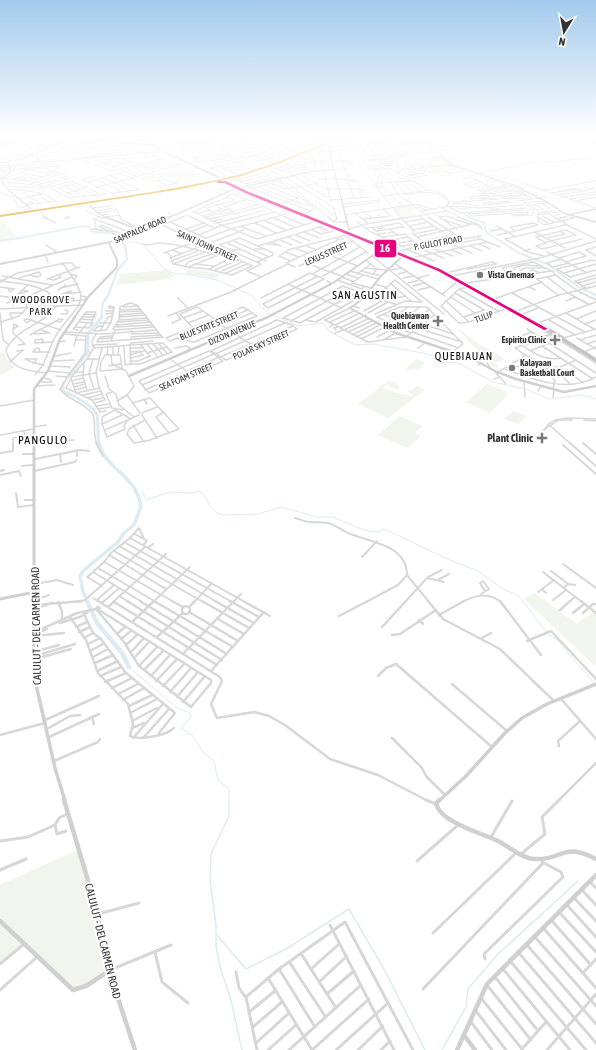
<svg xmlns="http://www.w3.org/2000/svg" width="596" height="1050" viewBox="0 0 596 1050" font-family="'Asap Condensed',sans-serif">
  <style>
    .green { fill: #f1f5ed }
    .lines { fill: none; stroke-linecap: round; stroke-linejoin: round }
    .stream-far1 { stroke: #ddebf3; stroke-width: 1 }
    .stream { stroke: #ddebf3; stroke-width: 1.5 }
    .river-far4 { stroke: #ddebf3; stroke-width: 1.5 }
    .river-far3 { stroke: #ddebf3; stroke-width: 2 }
    .river-far2 { stroke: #ddebf3; stroke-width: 3 }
    .river-far1 { stroke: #ddebf3; stroke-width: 3.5 }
    .river { stroke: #ddebf3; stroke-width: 4.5 }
    .taxiway-far1 { stroke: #dedede; stroke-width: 2.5 }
    .taxiway { stroke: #dedede; stroke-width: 3 }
    .street-far4 { stroke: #d7d7d7; stroke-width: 1 }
    .street-far3 { stroke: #d7d7d7; stroke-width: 1.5 }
    .street-far2 { stroke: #d7d7d7; stroke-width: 2 }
    .street-far1 { stroke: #d7d7d7; stroke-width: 2.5 }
    .street { stroke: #d7d7d7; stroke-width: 3 }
    .secondary-far5 { stroke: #d0d0d0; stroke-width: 1.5 }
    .secondary-far4 { stroke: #d0d0d0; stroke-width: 2 }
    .secondary-far3 { stroke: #d0d0d0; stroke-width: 2.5 }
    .secondary-far2 { stroke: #d0d0d0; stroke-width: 3 }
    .secondary-far1 { stroke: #d0d0d0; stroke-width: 3.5 }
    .secondary { stroke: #d0d0d0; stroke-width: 4.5 }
    .highway-far2 { stroke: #c4c4c4; stroke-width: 2 }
    .highway-far1 { stroke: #c4c4c4; stroke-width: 3 }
    .highway { stroke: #c4c4c4; stroke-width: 3.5 }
    .highway-bridge { stroke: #c4c4c4; stroke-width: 2 }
    .bus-1-casing { stroke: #fff; stroke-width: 3 }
    .bus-2-casing { stroke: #fff; stroke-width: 3 }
    .bus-1 { fill: #e39a05; fill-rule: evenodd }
    .bus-2 { fill: #e5007d; fill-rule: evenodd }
    .poi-dot { fill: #7a7a7a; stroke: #fff; stroke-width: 1.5 }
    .labels { text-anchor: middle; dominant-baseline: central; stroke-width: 4; stroke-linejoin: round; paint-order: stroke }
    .far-street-label { font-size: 9px; fill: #333; stroke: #fff }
    .far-poi-label { font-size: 9px; font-weight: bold; fill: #333; stroke: #fff; text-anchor: start }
    .far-neighbourhood-label { font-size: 10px; letter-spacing: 1px; fill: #000; stroke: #fff }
    .far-quarter-label { font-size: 11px; letter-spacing: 1px; fill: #000; stroke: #fff }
    .poi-label { font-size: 11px; font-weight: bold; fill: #333; stroke: #fff; text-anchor: end }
    .street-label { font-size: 11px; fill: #333; stroke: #fff }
    .neighbourhood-label { font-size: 12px; letter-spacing: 1px; fill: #000; stroke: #fff }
    .line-badge { stroke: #fff; stroke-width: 1.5 }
    .badge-label { font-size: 11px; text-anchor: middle; font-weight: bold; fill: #fff }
  </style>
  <rect width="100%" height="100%" fill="#fff"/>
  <!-- green -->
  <g class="green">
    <path d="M442,157L462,169L430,175L428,173V168L418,159Z"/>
    <path d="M180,166L186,169L194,167L198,169L194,170L202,174L176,180L167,177L147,182L139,178Z"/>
    <path d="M411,205L417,209L410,211L417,216L402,218L393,208Z"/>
    <path d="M3,220L19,239L0,240V221Z"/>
    <path d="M188,268L222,274L215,279L185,273Z"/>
    <path d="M166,270L176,276L171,279L116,285L121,274Z"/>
    <path d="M456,327L480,345L486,347L505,359L496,363L499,366L496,368L493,367Z"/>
    <path d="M4,352L7,360L15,367L0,376V353Z"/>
    <path d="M416,359L423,361L424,364L420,369L404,371Z"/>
    <path d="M388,381L395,382L400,387L396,390L387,384L382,388L396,393L413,396L407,390H412L417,386L425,390L388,418L358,404Z"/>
    <path d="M487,384L505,391L508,395L490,413L466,402Z"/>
    <path d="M513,411L526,416L518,424L504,419Z"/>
    <path d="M400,416L422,426L415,433L421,436L407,448L378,435Z"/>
    <path d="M534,593L577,624L593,611L596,614V664L594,665L524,599Z"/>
    <path d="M77,850L91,895L107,969L85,985L74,988L0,919V885Z"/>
    <path d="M0,924L22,944L0,964Z"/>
  </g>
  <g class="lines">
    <!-- stream-far1 -->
    <g class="stream-far1">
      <path d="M130,138L140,143"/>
      <path d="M347,138L358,145"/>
      <path d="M473,138L506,139"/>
      <path d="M102,140L104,138"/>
      <path d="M361,149L365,155L360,156L358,162L361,165V169L364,170L361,172L372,179L373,182"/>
      <path d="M443,154L456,161L454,162L457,164L478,173"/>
      <path d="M392,166L405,176L421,180L422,183L435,191"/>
      <path d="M483,174L511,179L525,184"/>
      <path d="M120,240L143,244L164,269L176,274H186L217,280L251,295L268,313L298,326L323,323L329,331L355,345L373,344L428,354L444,363L455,362L462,365L493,382L526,389L548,399L582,395L596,399"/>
      <path d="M142,490L146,500L170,492L192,493L200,491C210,499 208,512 223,515L258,514L282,507L316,517H332L364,530L376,532L381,531L382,529L387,530L445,558L478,571L503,589L518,595L548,634L558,641L594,683"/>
      <path d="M129,667L176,707L190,713L191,717L181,728L192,735L204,753L214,761L218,780L229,789V801"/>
    </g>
    <!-- stream -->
    <g class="stream">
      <path d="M229,800V816L211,854L210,880L216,925V946L220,967L231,1000L242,1050"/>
      <path d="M217,935L246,969L286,949L349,909L385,971L425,1050"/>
      <path d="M442,1050L466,1007L468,989L498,954L578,881"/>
    </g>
    <!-- river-far4 -->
    <g class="river-far4">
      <path d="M392,166L395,156L411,152L409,146L428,141L424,138"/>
      <path d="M435,191L442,193L450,202L447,206L471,218"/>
    </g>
    <!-- river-far3 -->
    <g class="river-far3">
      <path d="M468,217L484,223L486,232L519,253L547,264L579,287L596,295"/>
      <path d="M0,241C29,237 57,230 86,226L90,227L91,231L95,232L120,234L118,240L125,245L127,259L117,271L108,296L103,302L101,318"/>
    </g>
    <!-- river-far2 -->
    <g class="river-far2">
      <path d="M68,377L88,352V334L102,317"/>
      <path d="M63,383V391C72,395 93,405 97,415C99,424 97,435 99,444"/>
    </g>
    <!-- river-far1 -->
    <path class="river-far1" d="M88,602L83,592L80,576L83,571L118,542L124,533L134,525L141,506C135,473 107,472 99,443"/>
    <!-- river -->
    <path class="river" d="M87,601L97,623L122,653L129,667"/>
    <!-- taxiway-far1 -->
    <path class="taxiway-far1" d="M67,218L69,217"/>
    <!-- taxiway -->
    <path class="taxiway" d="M66,218L69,217"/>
    <!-- street-far4 -->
    <g class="street-far4">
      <path d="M0,138L15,141"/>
      <path d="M11,138L19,139"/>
      <path d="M88,138H98"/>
      <path d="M106,138V140L133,142"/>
      <path d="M113,138H127"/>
      <path d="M127,138L137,144"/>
      <path d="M209,138L212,140L210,142"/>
      <path d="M223,138L234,145L231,146"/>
      <path d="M230,138H254"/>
      <path d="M259,138L255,139L268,146"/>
      <path d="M263,138L306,167"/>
      <path d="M268,138L285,149L307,147L299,138"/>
      <path d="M283,138L309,150"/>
      <path d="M397,138L410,144"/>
      <path d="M402,138L413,143"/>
      <path d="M409,138L417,141"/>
      <path d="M414,138L421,140"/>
      <path d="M522,138L596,142"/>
      <path d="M560,138L564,141"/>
      <path d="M352,139C362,146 364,153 375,158"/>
      <path d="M376,139L404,152"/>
      <path d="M394,139L407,145"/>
      <path d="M77,140L138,146L145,150L144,152"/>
      <path d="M0,141L11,143"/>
      <path d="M290,141L300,139"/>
      <path d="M74,142L142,149"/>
      <path d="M194,142L200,138"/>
      <path d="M198,142L204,138"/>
      <path d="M203,142L208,138"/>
      <path d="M230,142L239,140"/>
      <path d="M0,143L7,145"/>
      <path d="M277,143L283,146V148"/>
      <path d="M308,143H327"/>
      <path d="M308,143L310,145L322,143"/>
      <path d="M187,144C206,141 223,143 240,153"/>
      <path d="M238,144L254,142"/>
      <path d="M382,144L401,153"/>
      <path d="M35,145L45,146"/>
      <path d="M83,145L100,147"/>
      <path d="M170,145L173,147L192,138"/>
      <path d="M380,145L396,153"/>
      <path d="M156,146L190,139"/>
      <path d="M338,146L352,144"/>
      <path d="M68,147L87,157"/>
      <path d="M80,147L96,149"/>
      <path d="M237,147L257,144"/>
      <path d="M363,147L387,138"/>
      <path d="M378,147L394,155"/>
      <path d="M393,147L404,145"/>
      <path d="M63,148L80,157"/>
      <path d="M79,148L95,156"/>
      <path d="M194,148L207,154"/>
      <path d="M258,148L273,146"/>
      <path d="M328,148L360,145L379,138"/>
      <path d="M338,148V144L350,143L354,145"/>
      <path d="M375,148L392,156"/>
      <path d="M397,148L424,140"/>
      <path d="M74,149L86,143"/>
      <path d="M198,149L215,151"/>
      <path d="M364,149L392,138"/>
      <path d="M372,149L388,157"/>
      <path d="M413,149L431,148"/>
      <path d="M111,150L120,151"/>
      <path d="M179,150C191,140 217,141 229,150"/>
      <path d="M238,150L260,146"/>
      <path d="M263,150L275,158"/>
      <path d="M267,150L277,151"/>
      <path d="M288,150L305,149"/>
      <path d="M369,150L383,157"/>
      <path d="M440,150H449"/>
      <path d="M46,151L75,158"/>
      <path d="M57,151L75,141"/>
      <path d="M103,151L107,153"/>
      <path d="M180,151C196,150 208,143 223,151"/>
      <path d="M243,151L246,150"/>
      <path d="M339,151L354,199"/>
      <path d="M365,151L398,138"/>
      <path d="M372,151L369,152L380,158"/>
      <path d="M52,152L36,159L40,161L59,158"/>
      <path d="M289,152L305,151"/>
      <path d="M319,152L331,202"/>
      <path d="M414,152H432V146L428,143L413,147L415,149"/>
      <path d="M432,152H440"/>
      <path d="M107,153L114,149L144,152"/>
      <path d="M101,154L125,152L127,150"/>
      <path d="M271,154L284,152"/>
      <path d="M297,155H312"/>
      <path d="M408,155L422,168L407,170L396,167L399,157Z"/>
      <path d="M54,156L60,154"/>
      <path d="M249,156L264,165L290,156"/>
      <path d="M249,156L262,153L267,157"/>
      <path d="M403,156L416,169"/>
      <path d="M13,157L40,145"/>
      <path d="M192,157L229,150"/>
      <path d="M252,157L263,155"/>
      <path d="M75,158L147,152"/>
      <path d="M302,158L312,157"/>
      <path d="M430,158H437"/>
      <path d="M437,158L444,160L456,169"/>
      <path d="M0,159L29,154L59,138"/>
      <path d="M128,159L157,156L173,166"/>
      <path d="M194,159L229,153"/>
      <path d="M254,159L267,157"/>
      <path d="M21,160L23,161"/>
      <path d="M303,160L313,159"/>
      <path d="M369,160L391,157L408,152L406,147"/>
      <path d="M84,161L111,171L160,159"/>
      <path d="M210,161L240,156L258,168"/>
      <path d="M256,161L273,158"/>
      <path d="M342,161L350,162L352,165"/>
      <path d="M31,162L39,161"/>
      <path d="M239,162L251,170"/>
      <path d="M305,162L342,161"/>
      <path d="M305,162L308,165"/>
      <path d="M376,162L392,161"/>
      <path d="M188,163L277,147"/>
      <path d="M214,163L242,158"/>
      <path d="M264,163L288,154"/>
      <path d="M287,163L295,159"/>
      <path d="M107,164L126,159"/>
      <path d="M378,164L392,163"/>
      <path d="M95,165L113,160"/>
      <path d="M0,166L151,153L179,147L197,138"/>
      <path d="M111,166L130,161"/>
      <path d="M132,166L144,173"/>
      <path d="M141,166L162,161"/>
      <path d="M218,166L236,174"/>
      <path d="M374,166L367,158L362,159L370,170L391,166L393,159L375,160"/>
      <path d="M414,166L400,171L389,180L398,194L430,218"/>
      <path d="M440,166L445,172L452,173"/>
      <path d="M115,167L132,163"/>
      <path d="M273,167L280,171L306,167"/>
      <path d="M367,167L391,165"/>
      <path d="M428,167L450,165"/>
      <path d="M0,168L51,164L60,168L47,173"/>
      <path d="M125,168L137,174"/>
      <path d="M144,168L165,163"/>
      <path d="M211,168L230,178"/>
      <path d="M225,168L243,165"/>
      <path d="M406,168L404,162L408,161"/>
      <path d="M422,168L426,167"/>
      <path d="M205,169L246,160"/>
      <path d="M268,169L299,162"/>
      <path d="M268,169L283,177"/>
      <path d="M275,169L300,164"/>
      <path d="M384,169L388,173L382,178L381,184L401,205"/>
      <path d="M0,170L55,166"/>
      <path d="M148,170L169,164"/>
      <path d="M279,170L304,165"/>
      <path d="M334,170L348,168"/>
      <path d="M375,170L390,168C401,177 416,181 428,190"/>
      <path d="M375,170L382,175"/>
      <path d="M231,171L248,168"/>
      <path d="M262,171L272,178"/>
      <path d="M317,171L311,152L346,150L348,153"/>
      <path d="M0,172L46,168L52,172"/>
      <path d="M348,172L350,178"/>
      <path d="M284,173L315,168"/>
      <path d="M288,173L326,197H330"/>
      <path d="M405,173L426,170"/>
      <path d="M300,174L325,189H360"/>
      <path d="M476,174L525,164L593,158"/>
      <path d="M476,174L469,177L486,185"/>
      <path d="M408,175L426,172"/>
      <path d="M440,175L443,176L464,170"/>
      <path d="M583,175L593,181"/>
      <path d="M0,176L6,172"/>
      <path d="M111,176L139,190"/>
      <path d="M274,176L278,179"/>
      <path d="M408,176L425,173V168"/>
      <path d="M138,177L95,160L124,158L153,173"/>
      <path d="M285,177L333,207L337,218"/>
      <path d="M399,177L408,181L420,191"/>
      <path d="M399,177L396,183L405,193"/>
      <path d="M1,178L37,182"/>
      <path d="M104,178L118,184L135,196"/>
      <path d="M412,178L428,175"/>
      <path d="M5,179C19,171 34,168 49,175"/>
      <path d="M7,179L9,186L37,188L69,178"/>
      <path d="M36,179L58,172L69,178"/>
      <path d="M232,179L245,184L272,178"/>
      <path d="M277,179L315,209"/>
      <path d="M318,179H336"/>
      <path d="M337,179L357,181L362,198"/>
      <path d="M463,179L470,177"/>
      <path d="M12,180L28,174L43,177"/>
      <path d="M19,180L31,177L36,179"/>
      <path d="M82,180L111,193L139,190"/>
      <path d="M82,180L96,176"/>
      <path d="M97,180L120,191"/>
      <path d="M235,180L265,173"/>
      <path d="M159,181L174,190"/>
      <path d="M486,181L492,178"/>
      <path d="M8,182L42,186"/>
      <path d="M87,182L118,173L135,179"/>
      <path d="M152,182L165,179L177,184"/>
      <path d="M240,182L268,176"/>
      <path d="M401,182L412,191"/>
      <path d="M375,183L411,181"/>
      <path d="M490,183L494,181L512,187L532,198"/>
      <path d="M30,184L61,174"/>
      <path d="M272,184L286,189L303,186"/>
      <path d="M464,184L474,188L488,184"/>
      <path d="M464,184L477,180"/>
      <path d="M525,184L596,208"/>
      <path d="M38,185L65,177"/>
      <path d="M265,185L298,198"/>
      <path d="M470,185L482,182"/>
      <path d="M64,186L85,196L87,202"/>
      <path d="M246,186L310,211"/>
      <path d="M305,186L318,183V179L307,173"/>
      <path d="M374,186H378L377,181L379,176L382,175"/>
      <path d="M159,187L179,183"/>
      <path d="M259,187L304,205L309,204"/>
      <path d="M383,187L377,188L401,218"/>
      <path d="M50,188L69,198L106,194"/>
      <path d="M58,188L71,184L93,194"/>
      <path d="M58,188L75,197"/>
      <path d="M95,188L188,162"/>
      <path d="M251,188L283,180L329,218"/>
      <path d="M7,189C25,191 49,190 60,206"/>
      <path d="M41,189L72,181L100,194"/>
      <path d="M221,189L228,192"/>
      <path d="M360,190H365L369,194"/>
      <path d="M477,190L487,194L510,187"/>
      <path d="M478,190L494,185"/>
      <path d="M544,190L596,181"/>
      <path d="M481,191L504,185"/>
      <path d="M559,191L575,188"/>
      <path d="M0,192L13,197L19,208L28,206"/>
      <path d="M24,192L39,203"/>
      <path d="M484,192L507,186"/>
      <path d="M503,192L518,191"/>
      <path d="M68,193L86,187"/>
      <path d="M217,193L222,195"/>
      <path d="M489,193L507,199L532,198"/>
      <path d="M551,193L589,188L594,189L558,195"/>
      <path d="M38,194L49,202"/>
      <path d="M237,194L245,191"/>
      <path d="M493,194L514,189"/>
      <path d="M404,195C421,193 436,188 449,202L445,207"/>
      <path d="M384,196L431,190"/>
      <path d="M227,197L235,200"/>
      <path d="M469,197L473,201L500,199"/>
      <path d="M469,197L489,195"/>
      <path d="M502,197L525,194"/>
      <path d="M564,197L596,192"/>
      <path d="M507,198L528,195"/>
      <path d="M20,199L41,194"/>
      <path d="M471,199L523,192"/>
      <path d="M481,199L496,198"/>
      <path d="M570,199L596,194"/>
      <path d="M246,200H250L287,218"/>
      <path d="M315,200L332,214H335"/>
      <path d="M331,200L371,197"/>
      <path d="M461,200L470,202"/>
      <path d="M518,201L548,197"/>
      <path d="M576,201L596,197"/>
      <path d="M453,202H471"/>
      <path d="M25,204L33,202"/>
      <path d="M222,204L232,201L236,203"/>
      <path d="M344,204L380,200"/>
      <path d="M453,204H469L479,207"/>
      <path d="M543,204L552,211"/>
      <path d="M27,205L56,201"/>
      <path d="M216,205L222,209"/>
      <path d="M278,205L298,198"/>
      <path d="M484,205L483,203L509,201"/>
      <path d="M484,205L513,202"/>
      <path d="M526,205L538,210V218"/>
      <path d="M527,205L549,203"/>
      <path d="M537,205L546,212"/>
      <path d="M114,206L121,218"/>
      <path d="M205,206L228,197"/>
      <path d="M225,206L246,200L234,194L226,196"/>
      <path d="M552,206L573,218"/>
      <path d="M344,207L380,202"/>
      <path d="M418,207L427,210"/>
      <path d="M450,207L460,213L527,208"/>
      <path d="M456,207L459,209H468L471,206"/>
      <path d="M91,208L111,206"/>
      <path d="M207,208L221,204L240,216"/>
      <path d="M442,208L461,218"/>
      <path d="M384,209L390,216"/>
      <path d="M489,209H499"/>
      <path d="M39,210L44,218"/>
      <path d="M41,210L47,218"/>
      <path d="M217,210L222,209"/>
      <path d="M86,211L102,218"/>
      <path d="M95,211L113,208"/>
      <path d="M192,211L206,218"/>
      <path d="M422,211L450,206L480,208L523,205V203L543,201"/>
      <path d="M168,212L174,216"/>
      <path d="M194,212L204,207L214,213"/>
      <path d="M220,212L230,209"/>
      <path d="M364,212L372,218"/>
      <path d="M467,212L472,216L528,212"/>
      <path d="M545,212L556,218"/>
      <path d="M98,213L115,210"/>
      <path d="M198,213L210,210"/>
      <path d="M237,213L262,207"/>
      <path d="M355,213L361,218"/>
      <path d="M434,213L441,218"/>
      <path d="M510,213L513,216L533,215L534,210L529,209"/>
      <path d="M539,213L552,211"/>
      <path d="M223,214L257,205"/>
      <path d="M378,214L381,217"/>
      <path d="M469,214L523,210L522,208"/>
      <path d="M103,215L109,214"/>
      <path d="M302,215L315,209"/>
      <path d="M346,215L415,204L432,209"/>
      <path d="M512,215L528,214V211"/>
      <path d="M538,215L560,212"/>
      <path d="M203,216L219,211"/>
      <path d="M419,216L422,218"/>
      <path d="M543,216L546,218"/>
      <path d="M553,216L562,214"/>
      <path d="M107,217L120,215"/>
      <path d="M206,217L222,213"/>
      <path d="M439,217L447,216L452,218"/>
      <path d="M537,217L538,218"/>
      <path d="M180,218L187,215L193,218"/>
      <path d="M215,218L235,213"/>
      <path d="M236,218L266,210"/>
      <path d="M252,218L275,212"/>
      <path d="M272,218L297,211"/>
      <path d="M375,218L390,216"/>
      <path d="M405,218L447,211"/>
      <path d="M561,218L568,216"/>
    </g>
    <!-- street-far3 -->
    <g class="street-far3">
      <path d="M44,217L56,223"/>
      <path d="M46,217L47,218"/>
      <path d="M97,217L103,218"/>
      <path d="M120,217L122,220L137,227L136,229"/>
      <path d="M191,217L214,228"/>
      <path d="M204,217L217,223"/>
      <path d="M285,217L304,225"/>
      <path d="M328,217L334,222H347"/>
      <path d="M360,217L368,223"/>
      <path d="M370,217L372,218"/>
      <path d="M400,217L413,230V234L429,246"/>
      <path d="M420,217L443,232"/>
      <path d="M428,217L459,237"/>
      <path d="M439,217L457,229"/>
      <path d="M439,217H441"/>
      <path d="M449,217L470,224"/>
      <path d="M458,217L479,225H475"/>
      <path d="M537,217L548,223"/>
      <path d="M538,217V221L544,225L574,218"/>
      <path d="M544,217L554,222"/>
      <path d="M554,217L565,223"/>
      <path d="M571,217L574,218"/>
      <path d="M274,218L296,228"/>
      <path d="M94,219L133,233"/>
      <path d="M94,219L96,226"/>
      <path d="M210,219L219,217"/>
      <path d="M364,219L383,217"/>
      <path d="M556,219L565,217"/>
      <path d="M445,220L464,227"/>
      <path d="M214,221L222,219"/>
      <path d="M265,221L286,230"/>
      <path d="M334,221L337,219L336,217"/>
      <path d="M170,222L206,238"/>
      <path d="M357,222L371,232L404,247"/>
      <path d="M405,222L423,219"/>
      <path d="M216,223L240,217"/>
      <path d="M255,223L276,233"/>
      <path d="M533,223L538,225L515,231L510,227Z"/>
      <path d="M219,224L257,239L311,223"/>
      <path d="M101,225L113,230"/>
      <path d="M162,225L253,266"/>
      <path d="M162,225L183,217"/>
      <path d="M479,225L482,229"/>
      <path d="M568,225L565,224L596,239"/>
      <path d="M98,226L109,231"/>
      <path d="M410,226L428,222"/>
      <path d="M497,226L514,236"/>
      <path d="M242,227L266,236"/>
      <path d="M319,227L328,231"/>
      <path d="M95,228L102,231"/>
      <path d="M365,228L374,227"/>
      <path d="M372,228L399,223L404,227"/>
      <path d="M92,229L117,232L123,236"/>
      <path d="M186,229L204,223"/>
      <path d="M350,229L366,224L411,217"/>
      <path d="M373,229L377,231L404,227"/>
      <path d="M378,229L383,228L381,226"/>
      <path d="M490,229L492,231L501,229"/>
      <path d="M312,230L321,234"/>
      <path d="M391,230L397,235"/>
      <path d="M413,230L434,226"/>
      <path d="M238,232L244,230"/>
      <path d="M304,232L319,238"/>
      <path d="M341,232L368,253"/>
      <path d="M534,232L565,248"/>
      <path d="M388,233L393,232"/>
      <path d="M113,234L117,236V240"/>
      <path d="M321,234L334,231"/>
      <path d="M378,234L386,233"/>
      <path d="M405,234L417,244"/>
      <path d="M414,234L438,229"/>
      <path d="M181,235L208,225"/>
      <path d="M198,235L223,225L256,217"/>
      <path d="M296,235L310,241"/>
      <path d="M497,235L515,231"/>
      <path d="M288,237L301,243"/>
      <path d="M383,237L405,234"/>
      <path d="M417,237L477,223"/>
      <path d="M478,238L500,247"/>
      <path d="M547,238L565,234L560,231"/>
      <path d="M338,239H344"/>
      <path d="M280,240L292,245"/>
      <path d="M234,241L269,257"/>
      <path d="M423,241L455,234"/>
      <path d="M271,242L281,246"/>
      <path d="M546,242L576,235L566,230L536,237L546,243L536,246L542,249L582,239"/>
      <path d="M227,243L266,261"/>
      <path d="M396,243L413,241"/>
      <path d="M142,244C149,247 153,243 160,243C175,243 215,254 229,260"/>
      <path d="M267,244L276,245"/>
      <path d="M427,244L459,237"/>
      <path d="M451,244L472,253"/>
      <path d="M479,244L490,249"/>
      <path d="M46,245L57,252"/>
      <path d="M219,245L240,238L273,253V255L257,262"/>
      <path d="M378,245L387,241L408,237"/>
      <path d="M258,246L326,225"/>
      <path d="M306,246L315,249"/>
      <path d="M402,246L417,244"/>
      <path d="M470,246L482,251"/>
      <path d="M416,247L444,258"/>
      <path d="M294,248L308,253"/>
      <path d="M431,248L481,239"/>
      <path d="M431,248L453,256"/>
      <path d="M254,249H264"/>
      <path d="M406,249L434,261"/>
      <path d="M173,250L181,254"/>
      <path d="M231,250H240"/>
      <path d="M451,250L462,254"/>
      <path d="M586,250L596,256"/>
      <path d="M586,250L596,247"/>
      <path d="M525,251L530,249"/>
      <path d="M166,252L170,255L173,264L188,267L218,255"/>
      <path d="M285,252L299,257"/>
      <path d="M396,252C423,244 453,241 481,236"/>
      <path d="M547,252L587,273"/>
      <path d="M164,253L231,229L276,217"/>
      <path d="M326,254L358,266"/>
      <path d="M45,255L48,262"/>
      <path d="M372,256L444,314"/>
      <path d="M544,256L528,252L505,239L565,225"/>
      <path d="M170,258L239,232"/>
      <path d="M411,258L487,242"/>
      <path d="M559,258L579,252L586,256L566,262"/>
      <path d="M366,260L377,269L373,274"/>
      <path d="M171,261L198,251"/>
      <path d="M291,261L279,256L288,250L346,235"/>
      <path d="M63,263L64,264H60Z"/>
      <path d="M64,263H72L76,268"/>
      <path d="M286,263L338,240L336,238"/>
      <path d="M306,263L341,276"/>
      <path d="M394,263L445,296"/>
      <path d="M547,263L553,267L569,263"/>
      <path d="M547,263L561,259"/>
      <path d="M173,264L205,252"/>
      <path d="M195,264L213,266"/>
      <path d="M185,266L188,262L212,254"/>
      <path d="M299,266L353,241"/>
      <path d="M188,267L207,269L232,275L252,266"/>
      <path d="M365,268L386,270"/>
      <path d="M209,269L233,257"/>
      <path d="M468,269L496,264"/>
      <path d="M557,269L570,277L596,270"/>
      <path d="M557,269L592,260L596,261"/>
      <path d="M215,270L238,260"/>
      <path d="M391,270L401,268"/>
      <path d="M222,271L242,262"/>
      <path d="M350,271L378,279"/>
      <path d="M361,271L381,276"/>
      <path d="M39,272L41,275L38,277L29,275Z"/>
      <path d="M226,273L247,264"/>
      <path d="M314,273L360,247"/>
      <path d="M446,273L492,262L496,264"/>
      <path d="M509,273L518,272L525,268H545"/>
      <path d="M512,273L514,268L524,265L541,266"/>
      <path d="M564,273L596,264"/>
      <path d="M70,274L77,276L74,279"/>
      <path d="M346,274L358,278"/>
      <path d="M357,274L371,264"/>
      <path d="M398,274L406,272"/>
      <path d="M554,274L578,291L596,300"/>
      <path d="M526,275L525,273L533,270L540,273"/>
      <path d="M2,276L52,285"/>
      <path d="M318,276L263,304L268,308L324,279"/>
      <path d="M323,276L366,252"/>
      <path d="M452,276L540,258L596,241"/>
      <path d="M512,276L502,268L533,262L554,272"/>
      <path d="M261,277L288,264L295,267"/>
      <path d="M342,277L354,282"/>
      <path d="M547,277L568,293L590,305"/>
      <path d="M19,278L29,275"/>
      <path d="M403,278L413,276"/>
      <path d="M417,278L429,275"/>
      <path d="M47,279L80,267"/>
      <path d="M49,279L54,280L61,277L59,275"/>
      <path d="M537,279L558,295"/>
      <path d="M537,279L556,275"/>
      <path d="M0,280L4,281L0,282"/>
      <path d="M3,280L18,273L60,264"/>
      <path d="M337,280L362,289L364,286"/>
      <path d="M3,281C21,284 41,284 55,298L56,305"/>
      <path d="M327,281L331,283"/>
      <path d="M575,281L596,275"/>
      <path d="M575,281L586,288"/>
      <path d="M352,283L371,288"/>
      <path d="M352,283L363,275"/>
      <path d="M390,283L411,301"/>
      <path d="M408,283L419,280"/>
      <path d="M465,283L551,271"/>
      <path d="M578,283L596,278"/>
      <path d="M288,284L342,308"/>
      <path d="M374,284L385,287L397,297"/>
      <path d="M413,286L424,283"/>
      <path d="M469,286L458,290L441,306L459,323L469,322L508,308"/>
      <path d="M582,286L596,282"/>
      <path d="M0,287L14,289"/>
      <path d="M466,287L505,309"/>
      <path d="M529,287L535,290"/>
      <path d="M8,288L10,292L14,289"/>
      <path d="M60,288L78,284"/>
      <path d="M459,289L498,311"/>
      <path d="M58,290L66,285"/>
      <path d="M418,290L430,287"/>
      <path d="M455,293L491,314"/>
      <path d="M512,293L585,332"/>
      <path d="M18,294L28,291L22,290"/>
      <path d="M18,294L28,285"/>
      <path d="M62,294L71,291V294"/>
      <path d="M64,294L81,292"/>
      <path d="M442,294L458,281"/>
      <path d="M366,295L395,304"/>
      <path d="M0,296L15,298"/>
      <path d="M39,296L32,298L29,296L72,277"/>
      <path d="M406,296L396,298L382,291L395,280L422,302"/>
      <path d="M451,297L475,313"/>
      <path d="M178,298L188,308"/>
      <path d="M261,298L310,273L324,279"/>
      <path d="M42,299L43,302H35Z"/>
      <path d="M67,299L68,301L84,300L87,297L81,296"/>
      <path d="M67,299L74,298L73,301"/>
      <path d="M494,299L542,282"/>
      <path d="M446,301L469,322"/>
      <path d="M566,301L576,297"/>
      <path d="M7,303L15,299"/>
      <path d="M54,306H57L55,307Z"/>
      <path d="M58,306L84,305"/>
      <path d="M109,306V308H114"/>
      <path d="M353,306L359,308"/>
      <path d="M123,307L138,306"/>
      <path d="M243,307L248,310L170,341L166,338Z"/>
      <path d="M0,309L54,306"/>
      <path d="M120,310L140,309"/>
      <path d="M248,310L257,316"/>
      <path d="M390,310L398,314"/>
      <path d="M106,311H114"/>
      <path d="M364,311L383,300"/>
      <path d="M517,311L559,295L596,286"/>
      <path d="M119,312L141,311"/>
      <path d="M0,313L3,340L8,344"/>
      <path d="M368,313L388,302"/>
      <path d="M566,313L594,329"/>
      <path d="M61,314H67L68,311L65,310"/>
      <path d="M84,314L96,315"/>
      <path d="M106,314L113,313"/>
      <path d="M375,314L405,301L421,302"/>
      <path d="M383,314L392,318"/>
      <path d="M523,314L538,308"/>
      <path d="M119,315L143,313"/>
      <path d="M37,316L43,309V302"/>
      <path d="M38,316L34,313L42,312"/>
      <path d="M168,316L231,292L261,277L247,271L261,264L219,245"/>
      <path d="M82,317H95"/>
      <path d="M119,317L145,315"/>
      <path d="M377,317L400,307H427L463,344L452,352"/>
      <path d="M377,317L410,333"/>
      <path d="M464,317L484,310"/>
      <path d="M183,318L203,311"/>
      <path d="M283,318L343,286L358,292"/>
      <path d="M283,318L300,323L358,292"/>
      <path d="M12,319L10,313H23"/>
      <path d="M27,319L31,320L27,323L24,320Z"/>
      <path d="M59,319H63L60,322L56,321Z"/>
      <path d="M80,319L93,320"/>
      <path d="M212,319L255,347"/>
      <path d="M576,319L596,311"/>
      <path d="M31,320L61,330"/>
      <path d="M119,320L147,318"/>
      <path d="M277,320L292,325L297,329L226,360L211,351Z"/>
      <path d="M306,320L316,322L358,298"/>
      <path d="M325,320L368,342L406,337L436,314"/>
      <path d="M325,320L350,308"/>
      <path d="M549,320L575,335"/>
      <path d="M291,321L351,288"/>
      <path d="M1,322L19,316L27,308L26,304L22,301L13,305"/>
      <path d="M118,322L149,320"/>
      <path d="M330,322L354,311"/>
      <path d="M387,322L408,307"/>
      <path d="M100,323H111"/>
      <path d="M172,323L181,319L176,313"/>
      <path d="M188,323L209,315"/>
      <path d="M538,323L596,302"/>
      <path d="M540,323L565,338"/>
      <path d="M14,324L13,333L25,344L18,345"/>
      <path d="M423,324L453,334"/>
      <path d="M585,324L596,320"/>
      <path d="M116,325L151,322"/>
      <path d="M335,325L360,313"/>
      <path d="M535,325L596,363"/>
      <path d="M395,326L420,307"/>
      <path d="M75,327L86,312H96L91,323"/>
      <path d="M75,327L89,328L93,323L79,322"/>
      <path d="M75,327L73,329L78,330"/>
      <path d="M116,327L152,325"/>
      <path d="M192,327L180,314L197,307L215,319"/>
      <path d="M330,327L333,324"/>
      <path d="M340,328L366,315"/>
      <path d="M417,328L462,342"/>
      <path d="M13,329L18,326L14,324"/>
      <path d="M403,329L430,309"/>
      <path d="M527,329L596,373"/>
      <path d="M41,330L50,333"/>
      <path d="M115,330L154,327"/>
      <path d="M336,330L334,328L337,327"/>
      <path d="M344,330L368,319"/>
      <path d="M94,331L106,330L111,322L114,307L109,306"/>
      <path d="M94,331L98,326H103"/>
      <path d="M100,331L108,317L113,316"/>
      <rect x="130" y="331" width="2" height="1"/>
      <path d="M65,332L104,334L129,332"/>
      <path d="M132,332L156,330"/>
      <path d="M348,332L372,321"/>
      <path d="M412,332L456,347"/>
      <path d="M79,333L87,323"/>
      <path d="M335,333L343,330"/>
      <path d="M552,333L515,348C536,365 563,365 583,383"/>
      <path d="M34,334L47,333"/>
      <path d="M64,334L86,336L85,353L70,373"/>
      <path d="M131,334L158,333"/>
      <path d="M30,335L56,321"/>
      <path d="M352,335L376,323"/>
      <path d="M113,336L100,337L97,342L162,337"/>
      <path d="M131,337L160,335"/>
      <path d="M356,337L380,325"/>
      <path d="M377,337L390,330"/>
      <path d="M563,338L596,329"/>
      <path d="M577,338L596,349"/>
      <path d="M98,339L112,338"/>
      <path d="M178,339L194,342L257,316"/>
      <path d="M361,339L385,327"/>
      <path d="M385,339L396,333"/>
      <path d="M513,339C528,349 542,362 561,358"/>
      <path d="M513,339L532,332"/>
      <path d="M75,340H85"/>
      <path d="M186,340L252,313"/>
      <path d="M580,340L596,335"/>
      <path d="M111,341L115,330L113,329L119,320L120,307L130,303L137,305L163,338"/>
      <path d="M59,342L65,341"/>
      <path d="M35,343L53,342"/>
      <path d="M35,343V340L43,339L42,343"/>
      <path d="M163,343L172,352L140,364H131L130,345Z"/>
      <path d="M147,344L157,356"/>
      <path d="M153,344L162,354"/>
      <path d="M159,344L167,353"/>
      <path d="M587,344L596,341"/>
      <path d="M92,345L117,344"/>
      <path d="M130,345L131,343L153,341"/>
      <path d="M141,345L150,356"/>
      <path d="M526,345L550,335"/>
      <path d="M74,346L77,336"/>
      <path d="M124,346L125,365L131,364"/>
      <path d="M542,346L593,379"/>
      <path d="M93,347H94L95,348Z"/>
      <path d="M93,347L92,341L96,334"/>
      <path d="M108,347L107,354L109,355"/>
      <path d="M113,347V354"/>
      <path d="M39,348L40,352H33L35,349Z"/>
      <path d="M95,348L130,345"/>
      <path d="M130,348H143"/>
      <path d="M175,348L186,346L190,348L186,352"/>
      <path d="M418,348L425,343"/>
      <path d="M93,349L87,359H99"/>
      <path d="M17,351L23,350"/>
      <path d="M209,351L223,361L149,393L139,381Z"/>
      <path d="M530,351L550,343"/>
      <path d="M40,352H50"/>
      <path d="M130,352L145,351"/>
      <path d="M584,352L596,347"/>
      <path d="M147,353L167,347"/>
      <path d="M436,353L448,357"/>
      <path d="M118,354L119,346"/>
      <path d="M215,354L285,323"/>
      <path d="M111,355L112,364L126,371L134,386L127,395L117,401"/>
      <path d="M130,355L140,352L143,355L130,358"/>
      <path d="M55,356L71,353"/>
      <path d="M220,357L293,326"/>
      <path d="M439,357L446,359L443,362"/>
      <path d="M447,358L453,352"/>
      <path d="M460,358L463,355"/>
      <path d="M25,359H37L34,363Z"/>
      <path d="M87,359L72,376L66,388L92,400L100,412L106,411"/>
      <path d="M93,359L89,374L94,389"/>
      <path d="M170,359L192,375"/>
      <path d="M53,361L74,360"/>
      <path d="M130,361H138L150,356"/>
      <path d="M10,362L23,350"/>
      <path d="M519,362C537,366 558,369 570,384"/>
      <path d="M34,363L44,365"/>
      <path d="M84,363L83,377L87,390"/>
      <path d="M487,363L491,369"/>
      <path d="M478,365L482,363"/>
      <path d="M513,365L551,377L555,380L553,389"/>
      <path d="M51,366L70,367"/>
      <path d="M109,366L121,364"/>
      <path d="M560,367L576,360"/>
      <path d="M122,368L120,355H105L101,362L100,371L123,369"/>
      <path d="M505,369C533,380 568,393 596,377"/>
      <path d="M48,371L70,373L60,389C66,399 82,401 92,413C97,421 92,435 97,444"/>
      <path d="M500,371L525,356"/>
      <path d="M75,372H83"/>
      <path d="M495,372L506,384"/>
      <path d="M46,373C30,371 9,369 6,350C16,328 42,326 55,307"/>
      <path d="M35,375C46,364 48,351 55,337C77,301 96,307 63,264"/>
      <path d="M56,376L67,377"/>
      <path d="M105,376L109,389L116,394L119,405L134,417"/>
      <path d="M71,377L96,373"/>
      <path d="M43,378L51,380"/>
      <path d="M71,379L76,393L100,388"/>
      <path d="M494,379L500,377"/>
      <path d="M72,381L83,378"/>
      <path d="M40,382H52"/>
      <path d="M524,382L525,397"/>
      <path d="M73,384L84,382"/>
      <path d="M142,385L214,354"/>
      <path d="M36,386L55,385"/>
      <path d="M74,387L85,384"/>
      <path d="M75,390L86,387"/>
      <path d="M145,390L219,357"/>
      <path d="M538,391L540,387"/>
      <path d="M112,392L106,394L112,408L123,410"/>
      <path d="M83,395L101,391"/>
      <path d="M127,395L140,413"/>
      <path d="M553,397L554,390"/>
      <path d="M88,398L102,394"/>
      <path d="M144,399L147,404"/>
      <path d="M92,400L103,398"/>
      <path d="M95,403L105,400L99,387L96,372L102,348"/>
      <path d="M132,403L150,398L179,429L150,440L134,443L127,434L129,429L145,420"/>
      <path d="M0,406L34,400"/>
      <path d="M97,406L109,404"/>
      <path d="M99,409L110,407"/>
      <path d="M164,412L156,417L169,433"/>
      <path d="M142,413L157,407"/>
      <path d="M142,415L157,438"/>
      <path d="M555,420H572"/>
      <path d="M584,420L596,421"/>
      <path d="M127,421L124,426L125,429L107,437L102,424V417L115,410L131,419"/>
      <path d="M102,424L122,415"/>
      <path d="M548,424L571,444"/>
      <path d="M133,425L144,442"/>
      <path d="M34,427L46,425"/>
      <path d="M105,430L139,415"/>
      <path d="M544,430C553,413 580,419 596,419"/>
      <path d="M544,430L557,421"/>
      <path d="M0,435L34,429"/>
      <path d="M34,442L74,440"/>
      <path d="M13,444V438L25,436L24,431"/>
    </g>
    <!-- street-far2 -->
    <g class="street-far2">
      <path d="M96,443L103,456"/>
      <path d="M570,443L596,466"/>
      <path d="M583,443L596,454"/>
      <path d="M563,445L596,474"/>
      <path d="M77,450V456"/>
      <path d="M0,453L13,451V443"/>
      <path d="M23,454H34"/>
      <path d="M60,454L61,462"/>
      <path d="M35,459L80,450L89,451"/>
      <path d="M22,466L33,465"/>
      <path d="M0,471L4,470"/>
      <path d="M34,471L75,462L76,460"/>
      <path d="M0,475L19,471L21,476"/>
      <path d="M16,493L18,507L34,505"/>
      <path d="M25,500H35"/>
      <path d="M295,518C300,519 305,522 310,522C316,523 325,521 331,524C339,527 345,533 353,535C374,543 407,546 407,575L398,585L366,602"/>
      <path d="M135,534L147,541L143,545"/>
      <path d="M130,538L139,528L144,539"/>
      <path d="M124,542L232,602"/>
      <path d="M119,546L217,602"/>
      <path d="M148,548L153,544"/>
      <path d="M114,551L203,602"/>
      <path d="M109,555L166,589"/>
      <path d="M362,557L377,541"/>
      <path d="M104,562L93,572L142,602"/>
      <path d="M563,564L596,588"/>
      <path d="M98,568L156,602"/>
      <path d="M551,571L568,584"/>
      <path d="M543,572L582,602"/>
      <path d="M92,573L87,577L102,586"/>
      <path d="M407,575L429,602"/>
      <path d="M428,577L442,570"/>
      <path d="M438,580L449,574"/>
      <path d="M35,584L57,580L73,585"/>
      <path d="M564,587L568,584L575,585"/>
      <path d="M542,589L546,593"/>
      <path d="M538,592L554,580"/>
      <path d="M481,594L489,589L483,581L480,583L485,591"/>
      <path d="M119,596L129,602"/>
      <path d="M93,598L99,602"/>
      <path d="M35,600L49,595"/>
      <path d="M97,600L114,585"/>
      <path d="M553,600L566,590"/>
      <path d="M78,602L85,600L145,547"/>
      <path d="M103,602L119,588"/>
      <path d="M113,602L166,554"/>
      <path d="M153,602L190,567"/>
      <path d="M174,602L104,562L111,553L130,538L245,602"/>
      <path d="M194,602L212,583"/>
      <path d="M233,602L241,594"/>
      <path d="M405,602L427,578L444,582"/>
      <path d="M462,602C476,595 488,592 501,602"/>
      <path d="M569,602L575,597"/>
    </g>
    <!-- street-far1 -->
    <g class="street-far1">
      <path d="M98,601L220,677L222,681L211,704L217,718L254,712L269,716L285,725L330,759L378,775L428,801"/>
      <path d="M127,601L222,660"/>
      <path d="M140,601L227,654"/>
      <path d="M154,601L233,647"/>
      <path d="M172,601L183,607"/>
      <path d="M202,601L249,628"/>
      <path d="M215,601L254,623"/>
      <path d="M230,601L259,617"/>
      <path d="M243,601L270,616"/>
      <path d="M428,601L443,619L500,649L554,701"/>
      <path d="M500,601L541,655"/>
      <path d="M581,601L596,613"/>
      <path d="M58,602L62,611V620"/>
      <path d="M114,602L217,665"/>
      <path d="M102,603L104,601"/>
      <path d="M35,605L82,601"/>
      <circle cx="186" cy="610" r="4"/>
      <path d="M97,607L100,608L97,610Z"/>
      <path d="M108,607L115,601"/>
      <path d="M189,607L195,601"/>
      <path d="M35,608L53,603"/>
      <path d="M97,610L124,642L139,666L191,707L211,683V680L99,610"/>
      <path d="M560,610L570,601"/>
      <path d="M83,612L93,633L101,639L126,673L175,713L159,733"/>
      <path d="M189,612L238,641"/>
      <path d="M573,613L584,604"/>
      <path d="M583,613L593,604H596"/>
      <path d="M439,615L464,601"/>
      <path d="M339,616L368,601"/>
      <path d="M70,617L86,640L98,673L128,704L133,724L130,736C140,741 167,735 174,728"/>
      <path d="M218,619L244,634"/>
      <path d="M419,620L423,624"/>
      <path d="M132,622L154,601"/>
      <path d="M60,623L80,617L88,612"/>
      <path d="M76,627L87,622"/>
      <path d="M382,627L406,601"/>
      <path d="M35,632L77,613L96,609"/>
      <path d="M79,632L90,627"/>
      <path d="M35,634L47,629"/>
      <path d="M117,634L125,627"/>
      <path d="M392,635L400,634L436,610"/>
      <path d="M35,636L64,633"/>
      <path d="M157,637L183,613"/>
      <path d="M84,638L93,633"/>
      <path d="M482,638L491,633"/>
      <path d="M121,639L131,631"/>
      <path d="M527,641L551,631L596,679"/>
      <path d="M88,644L100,638"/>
      <path d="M126,645L137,635"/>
      <path d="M90,651L103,644"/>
      <path d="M34,652L59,645"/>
      <path d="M131,652L143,639"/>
      <path d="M183,654L234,601"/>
      <path d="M35,656L75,644"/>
      <path d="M93,657L108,649"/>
      <path d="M135,657L149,642"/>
      <path d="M35,659L71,649"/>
      <path d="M95,663L113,655"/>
      <path d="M139,666L157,647"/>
      <path d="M144,670L163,651"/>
      <path d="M97,671L118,661"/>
      <path d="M211,671L264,612"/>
      <path d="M100,676L121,667"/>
      <path d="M151,676L170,655"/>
      <path d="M378,676L386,668L396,664L492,747"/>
      <path d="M156,681L177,659"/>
      <path d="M105,682L126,673"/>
      <path d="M452,684L507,731"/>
      <path d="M163,686L184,664"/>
      <path d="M112,688L132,678"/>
      <path d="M170,692L191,668"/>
      <path d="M118,694L138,684"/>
      <path d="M177,697L198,672"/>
      <path d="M123,700L144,688"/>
      <path d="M562,700L596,739"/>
      <path d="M183,702L205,676"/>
      <path d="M129,706L152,695"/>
      <path d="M130,713L157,699"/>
      <path d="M92,717L94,724"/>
      <path d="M45,720L99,696"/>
      <path d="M132,721L157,708"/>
      <path d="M132,728L144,723"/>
      <path d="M47,729L70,716L80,715"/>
      <path d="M0,735L45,723"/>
      <path d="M49,737L99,714"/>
      <path d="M144,737L169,709"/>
      <path d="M133,738L163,704"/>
      <path d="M392,738L422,768L426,776L445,795"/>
      <path d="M559,746L558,741L580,721"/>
      <path d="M54,761L98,742L100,739"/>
      <path d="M558,801L596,763"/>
    </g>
    <!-- street -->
    <g class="street">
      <path d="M426,800L436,804"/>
      <path d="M66,831L57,834L55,825L59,818L67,814"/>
      <path d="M491,837L512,801"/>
      <path d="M0,841L28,837L55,825"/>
      <path d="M521,854L545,834L542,817L559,800"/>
      <path d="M417,861L458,825"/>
      <path d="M0,870L26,859"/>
      <path d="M590,882L596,888"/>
      <path d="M582,890L596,905"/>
      <path d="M574,898L596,921"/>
      <path d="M567,905L596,937"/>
      <path d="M559,912L596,952"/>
      <path d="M98,914L139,903"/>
      <path d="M552,921L591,965"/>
      <path d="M330,925L394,1050"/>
      <path d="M544,929L596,988"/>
      <path d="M433,933L517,852"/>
      <path d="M534,936L596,1006"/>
      <path d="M527,945L596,1024"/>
      <path d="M155,952L162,982L188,1003"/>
      <path d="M519,953L596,1043"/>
      <path d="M302,955L336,1008"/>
      <path d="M485,959L484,954L563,877L561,872L542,862"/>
      <path d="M511,962L586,1050"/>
      <path d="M290,963L325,1016"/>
      <path d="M0,964L24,944"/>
      <path d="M279,969L315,1027"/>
      <path d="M311,969L339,944"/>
      <path d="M503,969L570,1050"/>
      <path d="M110,970L171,945"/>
      <path d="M236,972L239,988L246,998"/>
      <path d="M583,973L596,959"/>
      <path d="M495,977L538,1031"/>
      <path d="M268,978L312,1050"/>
      <path d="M319,982L347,956"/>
      <path d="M487,985L531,1040"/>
      <path d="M423,989L543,863"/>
      <path d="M0,990L37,957"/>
      <path d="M327,994L354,971"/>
      <path d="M481,998L522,1049"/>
      <path d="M476,1011L506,1050"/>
      <path d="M249,1012L275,991"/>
      <path d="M471,1022L492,1050"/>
      <path d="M253,1027L282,1002"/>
      <path d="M256,1043L289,1013"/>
      <path d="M522,1049L546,1022"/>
      <path d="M257,1050L246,997L279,969L345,922L413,1050"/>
      <path d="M268,1050L296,1025"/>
      <path d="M289,1050L361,985"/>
      <path d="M312,1050L369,999"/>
      <path d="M336,1050L387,1004"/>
      <path d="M358,1050L383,1026"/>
      <path d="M381,1050L390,1041"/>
      <path d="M547,1050L596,994"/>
    </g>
    <!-- secondary-far5 -->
    <g class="secondary-far5">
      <path d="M29,138H41"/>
      <path d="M139,138L153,145"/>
      <path d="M326,138L346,218"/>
      <path d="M426,138L438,148L441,156L455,166L513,185L549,203L564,213L581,218"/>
      <path d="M0,148L22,138"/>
      <path d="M8,162L11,172L1,179L5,187L32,210"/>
      <path d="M0,163L28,157L70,138"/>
      <path d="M239,188L313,171L334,170"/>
      <path d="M88,203L96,212L107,218"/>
      <path d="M568,215L596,209"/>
      <path d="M168,218L237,188"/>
    </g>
    <!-- secondary-far4 -->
    <g class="secondary-far4">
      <path d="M105,217L140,230"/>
      <path d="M346,217L350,234"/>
      <path d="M577,217L596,222"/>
      <path d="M0,264L115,241L171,217"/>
      <path d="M333,283L385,247"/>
      <path d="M350,308L368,318"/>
      <path d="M350,308L363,299L381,276L404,255"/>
      <path d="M74,318L89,296L117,267V260L109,243"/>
      <path d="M266,318L331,284"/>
    </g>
    <!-- secondary-far3 -->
    <g class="secondary-far3">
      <path d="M366,317L396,333L469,357L497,372L516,379L564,392L596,386"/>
      <path d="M129,376L268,317"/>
      <path d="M34,444V389L48,371L60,339L75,317"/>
    </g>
    <!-- secondary-far2 -->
    <g class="secondary-far2">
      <path d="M34,443V602"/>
      <path d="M0,599L35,592"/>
    </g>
    <!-- secondary-far1 -->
    <g class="secondary-far1">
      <path d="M34,601V652L37,689L55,768L65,801"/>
      <path d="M439,801L467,775L505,733L522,718L547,704L596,684"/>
    </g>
    <!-- secondary -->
    <g class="secondary">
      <path d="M64,800L95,904L109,971L135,1050"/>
      <path d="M439,800L436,804C438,809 441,813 445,816C460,828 481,833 498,841C510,847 521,858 534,859C563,861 562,841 596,859"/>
      <path d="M0,921L73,990L86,986L109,971"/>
      <path d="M464,1035L475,1050"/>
      <path d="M457,1050L487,984L596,875"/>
    </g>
    <!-- highway-far2 -->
    <g class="highway-far2">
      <path d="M69,138L153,145L171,155"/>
      <path d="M170,154L222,179"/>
      <path d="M218,182H225L310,218"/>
      <path d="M0,216L190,187L255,171L317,147"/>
    </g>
    <!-- highway-far1 -->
    <path class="highway-far1" d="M307,217L439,270L526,318"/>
    <!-- highway -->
    <g class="highway">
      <path d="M524,317L546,329"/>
      <path d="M545,328L596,360"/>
    </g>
    <!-- highway-bridge -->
    <g class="highway-bridge">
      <path d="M313,149L340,138"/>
      <path d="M204,185L238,177"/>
    </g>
    <defs>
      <path id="bus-1" d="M340,138H342L281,163L242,176L182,189L0,217V215L152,192L212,181L241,174L266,166Z"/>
      <path id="bus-2" d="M217,181H226L247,191L440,269L548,329L544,330L438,271L245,193L224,183H218Z"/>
    </defs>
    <!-- bus-1 casing -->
    <use href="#bus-1" class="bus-1-casing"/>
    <!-- bus-2 casing -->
    <use href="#bus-2" class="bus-2-casing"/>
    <!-- bus-1 -->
    <use href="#bus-1" class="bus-1"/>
    <!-- bus-2 -->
    <use href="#bus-2" class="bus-2"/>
  </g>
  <!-- sky -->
  <linearGradient id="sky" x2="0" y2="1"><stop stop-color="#a3caec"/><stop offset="0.48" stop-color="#fff"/><stop offset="1" stop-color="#fff" stop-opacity="0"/></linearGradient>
  <rect width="596" height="285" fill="url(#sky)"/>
  <!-- markers -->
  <g class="poi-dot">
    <circle cx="480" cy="275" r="4"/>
    <path d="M436 315h4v4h4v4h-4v4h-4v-4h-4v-4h4z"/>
    <path d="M553 334h4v4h4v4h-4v4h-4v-4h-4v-4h4z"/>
    <circle cx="512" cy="368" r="4"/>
    <path d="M540 432h4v4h4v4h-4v4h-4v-4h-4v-4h4z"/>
  </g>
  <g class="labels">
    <!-- far-street labels -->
    <g class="far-street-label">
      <text transform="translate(140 230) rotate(-23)">SAMPALOC ROAD</text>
      <text transform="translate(438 243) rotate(-10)">P. GULOT ROAD</text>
      <text transform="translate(207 246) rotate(24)">SAINT JOHN STREET</text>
      <text transform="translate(326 254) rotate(-24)">LEXUS STREET</text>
      <text transform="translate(484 317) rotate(-20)">TULIP</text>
      <text transform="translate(209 326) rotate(-22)">BLUE STATE STREET</text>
      <text transform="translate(232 333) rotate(-23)">DIZON AVENUE</text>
      <text transform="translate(261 345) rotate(-24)">POLAR SKY STREET</text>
      <text transform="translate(186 377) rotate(-23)">SEA FOAM STREET</text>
    </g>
    <!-- far-poi labels -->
    <g class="far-poi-label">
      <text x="488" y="275">Vista Cinemas</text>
      <text x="429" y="316" text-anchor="end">Quebiawan<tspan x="429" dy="10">Health Center</tspan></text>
      <text x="546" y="340" text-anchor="end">Espiritu Clinic</text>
      <text x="520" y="363">Kalayaan<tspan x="520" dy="10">Basketball Court</tspan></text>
    </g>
    <!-- far-neighbourhood labels -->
    <g class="far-neighbourhood-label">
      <text x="41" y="299">WOODGROVE<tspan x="41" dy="12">PARK</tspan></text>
    </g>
    <!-- far-quarter labels -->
    <g class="far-quarter-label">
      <text x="365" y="295">SAN AGUSTIN</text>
      <text x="464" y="356">QUEBIAUAN</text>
    </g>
    <!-- poi labels -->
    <g class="poi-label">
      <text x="533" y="438">Plant Clinic</text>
    </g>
    <!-- street labels -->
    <g class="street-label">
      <text transform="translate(36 626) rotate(-91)">CALULUT - DEL CARMEN ROAD</text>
      <text transform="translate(103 941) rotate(76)">CALULUT - DEL CARMEN ROAD</text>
    </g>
    <!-- neighbourhood labels -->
    <g class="neighbourhood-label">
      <text x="43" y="440">PANGULO</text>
    </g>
  </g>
  <rect class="line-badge" x="374" y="239" width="23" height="19" rx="4" fill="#e5007d"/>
  <g class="badge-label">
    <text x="385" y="252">16</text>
  </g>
  <!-- north arrow -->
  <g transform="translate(564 32) rotate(191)" stroke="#ffffff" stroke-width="3" paint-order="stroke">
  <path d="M0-3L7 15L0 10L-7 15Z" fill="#333333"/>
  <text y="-6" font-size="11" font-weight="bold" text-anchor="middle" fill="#333333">N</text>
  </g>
</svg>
